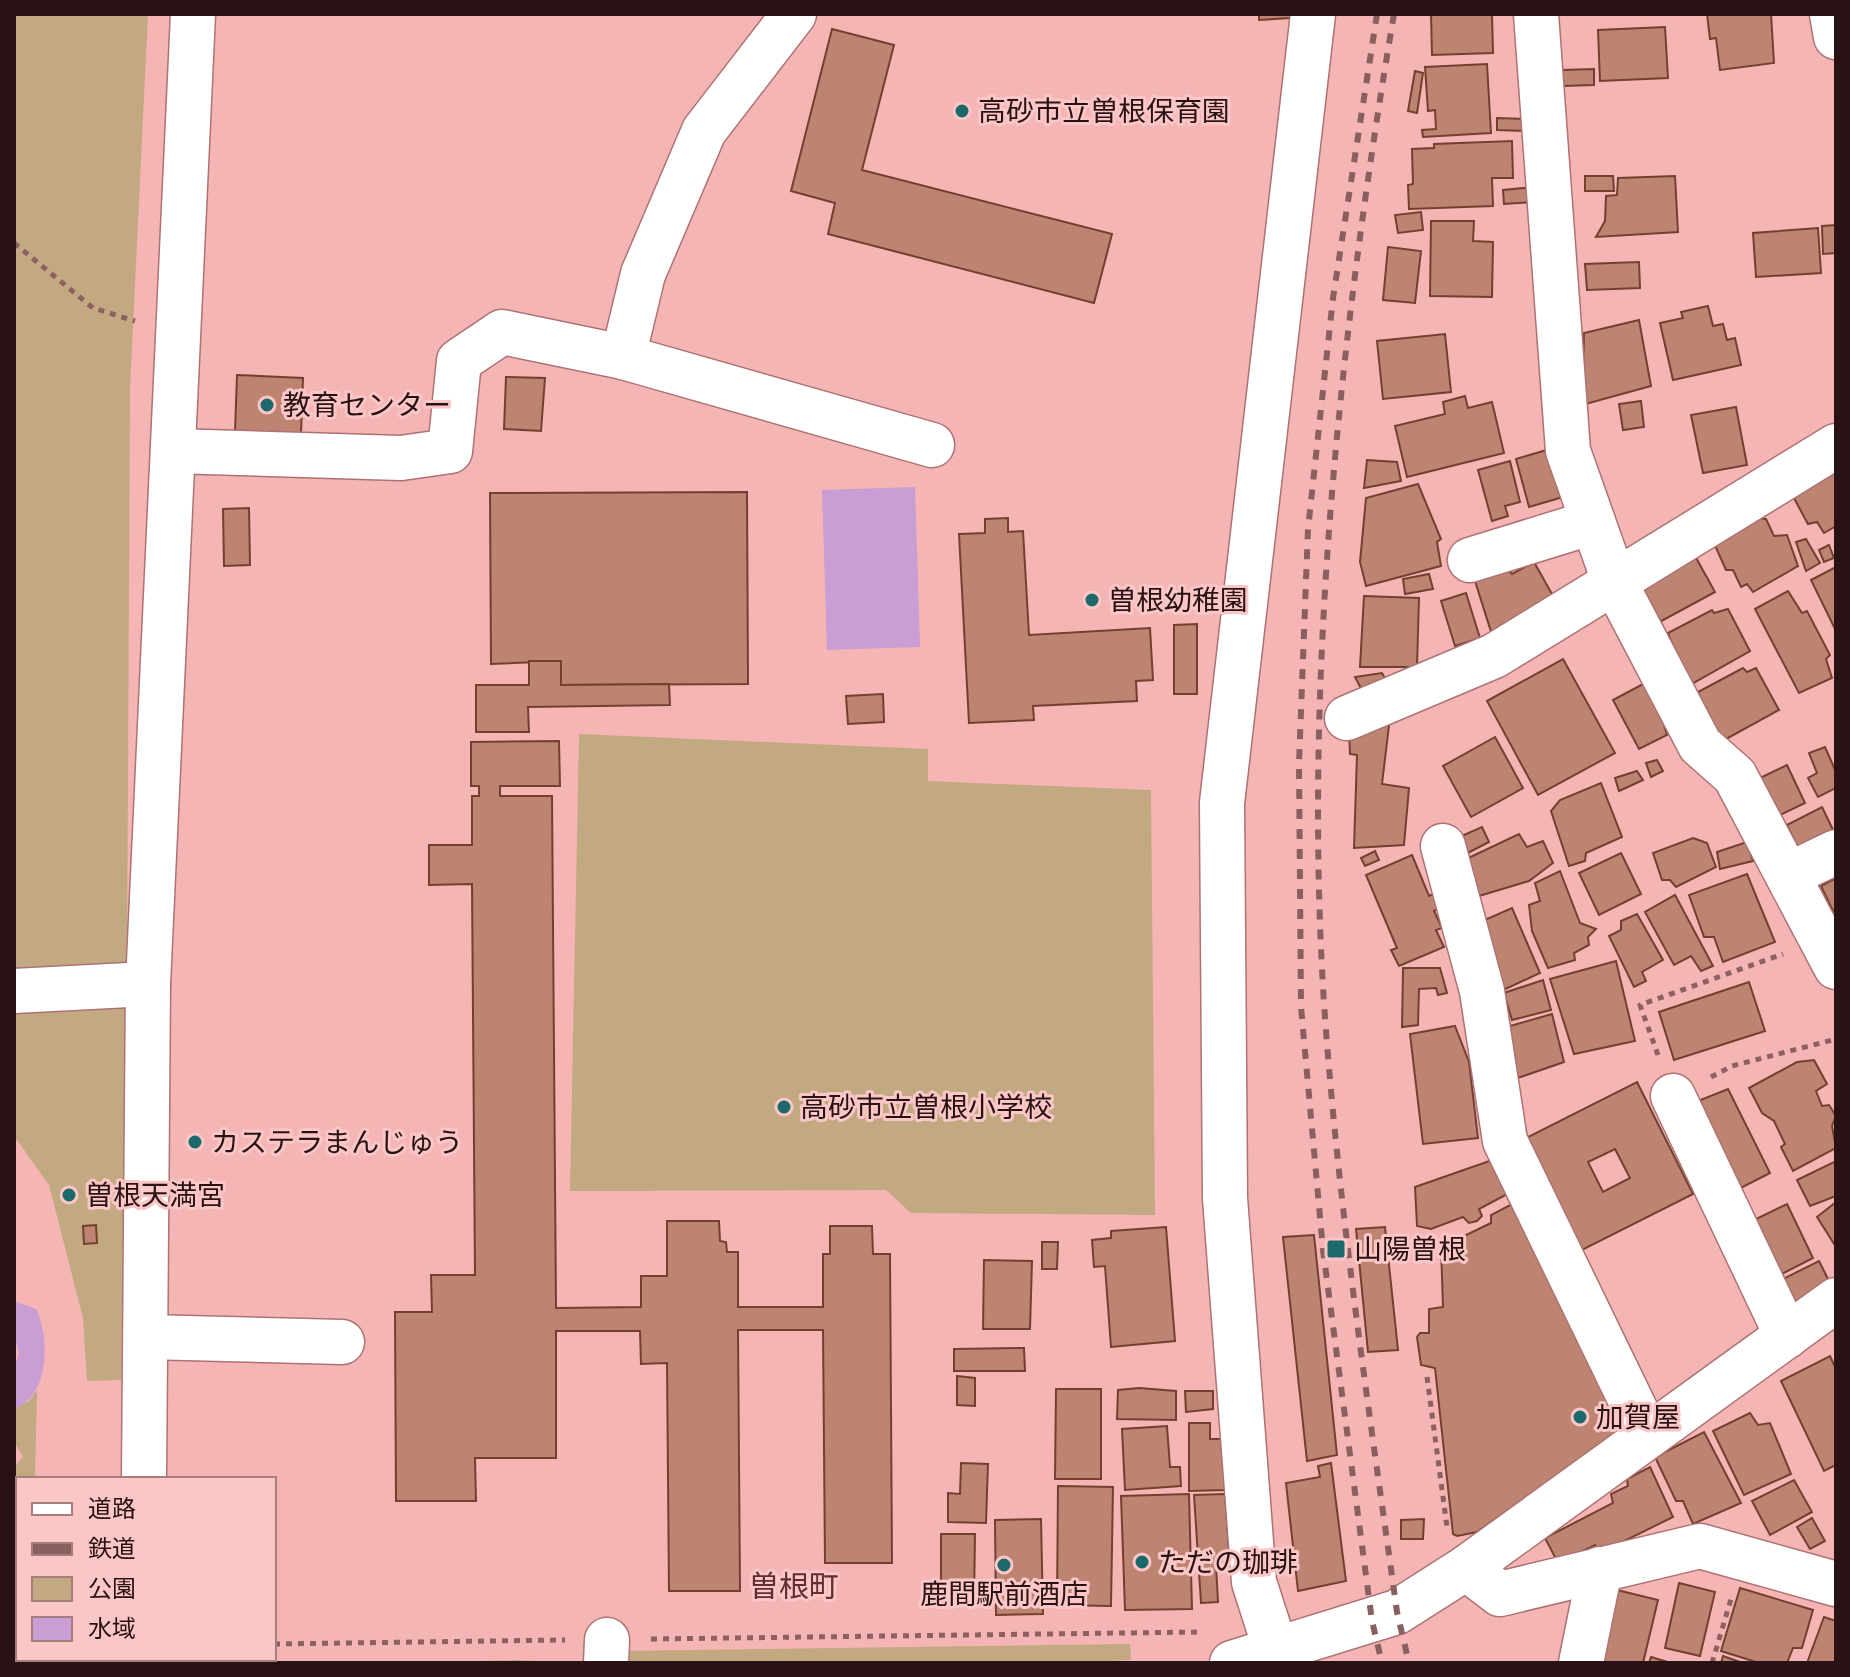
<svg xmlns="http://www.w3.org/2000/svg" width="1850" height="1677" viewBox="0 0 1850 1677" font-family="'Fira Sans','Noto Sans JP',sans-serif">
  <style>
    .green { fill: #c3a981 }
    .water { fill: #c89ed4 }
    .building { fill: #bd8472; stroke: #734030; stroke-width: 2; fill-rule: evenodd }
    .lines { fill: none; stroke-linecap: round; stroke-linejoin: round }
    .minor-casing { stroke: #ad7273; stroke-width: 47 }
    .path { stroke: #8c6161; stroke-width: 5; stroke-dasharray: 6 6; stroke-linecap: butt }
    .minor { stroke: #fff; stroke-width: 44 }
    .rail { stroke: #8a5f60; stroke-width: 6; stroke-dasharray: 10 10; stroke-linecap: butt }
    .poi-dot { fill: #1b696b; stroke: #fbc6c6; stroke-width: 3 }
    .labels { text-anchor: middle; dominant-baseline: central; stroke-width: 6; stroke-linejoin: round; paint-order: stroke }
    .poi-label { font-size: 28px; fill: #291213; stroke: #fbc6c6; text-anchor: start }
    .neighbourhood-label { font-size: 30px; fill: #632e31; stroke: #fbc6c6 }
  </style>
  <rect width="100%" height="100%" fill="#f6b5b5"/>
  <!-- green -->
  <g class="green">
    <path d="M14,14H148L130,389L127,970L14,979Z"/>
    <path d="M579,734L928,749V781L1151,790L1155,1215L911,1213L886,1190L570,1191Z"/>
    <path d="M126,1005L121,1380L87,1381L83,1318L49,1185L14,1136V1010Z"/>
    <path d="M37,1390L35,1479H18V1541L14,1536V1467L23,1457L14,1441V1409L29,1401Z"/>
    <path d="M1130,1644L1131,1660L1070,1663H619V1651Z"/>
    <path d="M516,1660L588,1663H390Z"/>
  </g>
  <!-- water -->
  <g class="water">
    <path d="M915,487L920,647L827,650L822,490Z"/>
    <path d="M14,1301L36,1309C50,1338 50,1396 14,1409V1369L19,1353L14,1336Z"/>
  </g>
  <!-- building -->
  <g class="building">
    <path d="M1259,14H1290V18L1259,20Z"/>
    <path d="M1431,14H1492L1493,53L1432,55Z"/>
    <path d="M1707,14H1771L1774,63L1720,70L1716,38L1710,39Z"/>
    <path d="M1665,27L1668,78L1600,81L1598,30Z"/>
    <path d="M832,29L894,45L862,170L1112,234L1094,303L828,234L835,203L791,191Z"/>
    <path d="M1487,64L1491,133L1423,137L1422,130L1436,129L1435,110L1428,111L1425,67Z"/>
    <path d="M1594,69V85L1563,86L1562,70Z"/>
    <path d="M1415,71L1423,73L1417,113L1408,111Z"/>
    <path d="M1497,118L1528,119L1527,131L1497,130Z"/>
    <path d="M1512,141L1513,178H1492L1493,206L1409,209L1408,185L1413,184L1412,149L1434,148V144Z"/>
    <path d="M1585,176H1613L1614,191H1585Z"/>
    <path d="M1675,176L1678,232L1596,237L1605,221L1606,196L1617,195L1618,178Z"/>
    <path d="M1535,187V202L1504,204L1503,190Z"/>
    <path d="M1421,212L1423,230L1398,233L1395,215Z"/>
    <path d="M1431,221H1474L1473,241L1493,242L1492,297L1430,296Z"/>
    <path d="M1836,225V253L1823,254L1822,226Z"/>
    <path d="M1818,228L1821,273L1756,277L1753,233Z"/>
    <path d="M1388,247L1421,251L1415,303L1383,300Z"/>
    <path d="M1639,262L1640,288L1587,290L1585,264Z"/>
    <path d="M1708,306L1713,326L1723,324L1727,340L1735,338L1741,365L1673,380L1660,323L1683,318L1681,312Z"/>
    <path d="M1639,320L1651,386L1582,405L1584,333Z"/>
    <path d="M1445,334L1451,392L1383,399L1377,341Z"/>
    <path d="M237,375L303,378L301,434L235,431Z"/>
    <path d="M506,377L545,378L541,431L504,429Z"/>
    <path d="M1465,396L1468,408L1492,402L1504,453L1407,477L1395,426L1445,414L1443,402Z"/>
    <path d="M1641,401L1644,427L1623,430L1619,404Z"/>
    <path d="M1736,407L1747,465L1703,473L1691,415Z"/>
    <path d="M1550,449L1563,497L1529,507L1516,459Z"/>
    <path d="M1367,460L1397,462L1401,481L1364,488Z"/>
    <path d="M1510,461L1520,502L1505,506L1508,516L1492,521L1478,470Z"/>
    <path d="M1836,462V526L1824,533L1817,522L1808,524L1789,489Z"/>
    <path d="M1418,484L1441,539L1437,542L1441,566L1366,586L1360,562L1366,498Z"/>
    <path d="M747,492L748,684L561,685V661L491,664L490,493Z"/>
    <path d="M249,508L250,565L224,566L223,509Z"/>
    <path d="M1749,517L1766,519L1774,536L1787,535L1798,566L1753,592L1747,584L1741,587L1733,570H1726L1712,539Z"/>
    <path d="M1008,518V532L1023,531L1029,635L1150,628L1153,680L1136,681L1137,701L1033,706L1034,720L969,723L959,534L985,533V519Z"/>
    <path d="M1806,539L1820,563L1806,571L1796,542Z"/>
    <path d="M1829,545L1834,558L1824,562L1819,550Z"/>
    <path d="M1694,554L1715,592L1654,625L1638,577Z"/>
    <path d="M1534,562L1557,603L1493,638L1475,581L1505,566L1512,574Z"/>
    <path d="M1836,567V631L1811,580Z"/>
    <path d="M1429,574L1433,589L1405,594L1403,579Z"/>
    <path d="M1788,591L1802,613L1807,611L1830,655L1826,659L1832,678L1799,693L1755,609Z"/>
    <path d="M1466,593L1480,638L1455,646L1441,601Z"/>
    <path d="M1364,596L1419,598L1417,667H1360Z"/>
    <path d="M1728,609L1750,651L1688,686L1668,633L1712,610L1714,613Z"/>
    <path d="M1197,624V694H1174V625Z"/>
    <path d="M1563,659L1615,753L1538,795L1487,701Z"/>
    <path d="M529,661H561V685L669,684L670,705L528,707L529,732H476V685H529Z"/>
    <path d="M1743,668L1747,672L1756,668L1779,710L1717,744L1698,692Z"/>
    <path d="M1382,673L1389,685L1365,696L1355,677Z"/>
    <path d="M1643,684L1658,705L1667,735L1639,749L1613,700Z"/>
    <path d="M883,694L884,722L848,724L846,696Z"/>
    <path d="M1390,717L1382,784L1409,788L1404,845L1354,848L1357,755L1350,754L1349,730Z"/>
    <path d="M1495,737L1523,788L1471,817L1443,766Z"/>
    <path d="M559,741L560,786H500V796H552L556,1308L641,1307V1276H667V1221H719L720,1241L726,1242L727,1252H738V1307H823V1254H830V1226H872L873,1254H890L892,1563H825L823,1330H738L740,1591H669L667,1363L641,1364L640,1331H556V1458H475L476,1501H396L395,1312H432L431,1275H475L472,884L429,885V845H472V796H479V786H471V742Z"/>
    <path d="M1825,747L1836,772V788L1818,797L1808,778L1817,773L1809,753Z"/>
    <path d="M1657,760L1663,771L1651,777L1646,763Z"/>
    <path d="M1787,765L1805,803L1778,816L1760,778Z"/>
    <path d="M1637,771L1643,780L1619,791L1615,778Z"/>
    <path d="M1601,783L1622,837L1586,853L1585,861L1569,866L1551,811L1560,800Z"/>
    <path d="M1822,807L1835,834L1798,849L1787,825Z"/>
    <path d="M1482,827L1489,842L1462,856L1457,838Z"/>
    <path d="M1519,834L1527,847L1543,841L1553,863L1529,881L1479,896L1462,861Z"/>
    <path d="M1693,838L1707,843L1716,867L1676,887L1670,880H1662L1653,853Z"/>
    <path d="M1747,842L1753,861L1720,869L1717,852Z"/>
    <path d="M1375,851L1379,860L1365,866L1361,858Z"/>
    <path d="M1621,853L1641,894L1599,915L1579,873Z"/>
    <path d="M1412,855L1429,896L1435,893L1441,907L1434,911L1442,928L1436,930L1444,947L1399,966L1391,950L1397,948L1366,875Z"/>
    <path d="M1560,871L1580,923L1596,929L1588,937L1589,945L1574,953L1575,960L1548,968L1532,931L1529,905L1540,901L1535,883Z"/>
    <path d="M1747,874L1775,942L1723,962L1714,937H1704L1689,895Z"/>
    <path d="M1836,878V912L1834,913L1821,886Z"/>
    <path d="M1675,895L1713,966L1701,971L1691,956L1674,965L1645,912Z"/>
    <path d="M1512,908L1540,973L1501,991L1480,922Z"/>
    <path d="M1637,914L1663,960L1642,972L1646,981L1634,987L1609,936L1621,930V921Z"/>
    <path d="M1616,961L1635,1041L1574,1054L1550,979Z"/>
    <path d="M1403,968H1440L1447,993L1438,995L1436,988L1419,989L1418,1025L1402,1027Z"/>
    <path d="M1543,980L1551,1010L1512,1020L1504,993Z"/>
    <path d="M1749,982L1765,1031L1674,1060L1659,1012Z"/>
    <path d="M1552,1014L1564,1062L1512,1080L1503,1028Z"/>
    <path d="M1455,1026L1469,1062L1478,1138L1423,1144L1410,1034Z"/>
    <path d="M1814,1060L1827,1084L1816,1091L1822,1106L1829,1105L1836,1116L1832,1126L1836,1148L1793,1171L1781,1147L1785,1144L1774,1121L1762,1113L1749,1088L1797,1062Z"/>
    <path d="M1637,1082L1693,1194L1580,1251L1524,1139ZM1615,1149L1630,1178L1603,1192L1588,1162Z"/>
    <path d="M1728,1089L1770,1173L1735,1191L1693,1103Z"/>
    <path d="M1498,1158L1513,1191L1479,1209L1482,1216L1477,1221L1469,1223L1463,1217L1431,1229L1417,1226L1415,1187Z"/>
    <path d="M1836,1161V1196L1810,1206L1797,1180Z"/>
    <path d="M1836,1202V1247L1817,1217Z"/>
    <path d="M1512,1204L1629,1426L1477,1532L1457,1536L1453,1534L1435,1368L1421,1365L1417,1337L1420,1333H1429V1309L1443,1307L1441,1247L1491,1223V1215Z"/>
    <path d="M1787,1204L1813,1258L1774,1278L1748,1223Z"/>
    <path d="M96,1225L97,1243L84,1244L83,1226Z"/>
    <path d="M1166,1227L1175,1341L1111,1347L1105,1266L1094,1267L1092,1240L1111,1238V1231Z"/>
    <path d="M1385,1227L1398,1350L1368,1352L1356,1229Z"/>
    <path d="M1314,1235L1337,1455L1307,1461L1283,1237Z"/>
    <path d="M1042,1242H1058L1057,1269H1042Z"/>
    <path d="M984,1260L1032,1261L1030,1329H983Z"/>
    <path d="M1819,1261L1831,1285L1786,1307L1775,1283Z"/>
    <path d="M1024,1348L1025,1371H954V1349Z"/>
    <path d="M1830,1356L1836,1369V1465L1824,1471L1781,1381Z"/>
    <path d="M957,1376L975,1378V1406L957,1405Z"/>
    <path d="M1139,1388L1176,1391V1420L1117,1419L1118,1390Z"/>
    <path d="M1056,1389H1101V1479H1055Z"/>
    <path d="M1185,1391H1213V1409L1186,1412Z"/>
    <path d="M1750,1413L1758,1425L1770,1423L1791,1474L1744,1495L1713,1431Z"/>
    <path d="M1189,1423H1210V1439H1223L1225,1490L1189,1491Z"/>
    <path d="M1167,1426L1170,1467H1180L1181,1486L1125,1490L1122,1429Z"/>
    <path d="M1704,1432L1741,1503L1693,1524L1683,1501H1676L1655,1457Z"/>
    <path d="M961,1463L988,1464L986,1523L948,1522V1493L960,1494Z"/>
    <path d="M1331,1463L1346,1581L1298,1591L1286,1483L1320,1477L1318,1466Z"/>
    <path d="M1650,1467L1673,1517L1600,1553L1595,1545L1558,1563L1545,1538L1613,1503L1611,1494L1628,1486L1627,1479Z"/>
    <path d="M1794,1480L1812,1512L1770,1535L1752,1501Z"/>
    <path d="M1058,1486L1113,1487L1111,1606L1057,1605Z"/>
    <path d="M1189,1494L1192,1609L1125,1610L1121,1496Z"/>
    <path d="M1225,1494L1230,1565H1216L1218,1602L1201,1603L1194,1495Z"/>
    <path d="M1812,1518L1825,1541L1810,1549L1797,1527Z"/>
    <path d="M1041,1519L1043,1614L996,1615L995,1520Z"/>
    <path d="M1424,1519L1423,1539H1401V1520Z"/>
    <path d="M941,1534H975L974,1601L941,1600Z"/>
    <path d="M14,1537L18,1542V1602L14,1605Z"/>
    <path d="M1679,1583L1715,1592L1700,1656L1665,1648Z"/>
    <path d="M1740,1588L1813,1610L1802,1648H1793L1787,1663H1759L1721,1651Z"/>
    <path d="M1617,1590L1658,1600L1643,1663H1597Z"/>
    <path d="M1824,1617L1836,1621V1663H1807Z"/>
    <path d="M1723,1656L1743,1663H1721Z"/>
    <path d="M1651,1657L1671,1663H1649Z"/>
    <path d="M69,1659H118L119,1663H70Z"/>
  </g>
  <g class="lines">
    <defs>
      <g id="minor">
        <path d="M1536,14L1568,451L1614,581L1700,745L1735,776L1836,967"/>
        <path d="M1832,14L1836,37"/>
        <path d="M623,357L643,274L704,131L794,14"/>
        <path d="M173,451L401,458L450,451L459,361L502,332L623,357L932,445"/>
        <path d="M1470,560L1593,522"/>
        <path d="M1347,718L1494,656L1836,446"/>
        <path d="M1443,846L1482,991L1505,1141L1648,1436"/>
        <path d="M1788,875L1836,852"/>
        <path d="M14,991L148,984"/>
        <path d="M1673,1096L1787,1336"/>
        <path d="M146,1337L342,1342"/>
        <path d="M144,1479L148,984L193,14"/>
        <path d="M1466,1568L1500,1594L1700,1546L1836,1584"/>
        <path d="M143,1659V1663"/>
        <path d="M606,1663L607,1640"/>
        <path d="M1232,1663L1397,1612L1466,1568L1836,1300"/>
        <path d="M1280,1663L1254,1582L1225,1198L1222,803L1313,14"/>
        <path d="M1581,1663L1600,1569"/>
      </g>
    </defs>
    <!-- minor casing -->
    <use href="#minor" class="minor-casing"/>
    <!-- path -->
    <g class="path">
      <path d="M14,243L93,308L135,321"/>
      <path d="M1658,1055L1640,1005L1783,954"/>
      <path d="M1711,1077L1732,1066L1836,1039"/>
      <path d="M1427,1377L1447,1527"/>
      <path d="M651,1639L1201,1632"/>
      <path d="M274,1644L565,1640"/>
      <path d="M14,1651H18"/>
      <path d="M63,1659L64,1663"/>
      <path d="M266,1659V1663"/>
      <path d="M1712,1663L1731,1599"/>
    </g>
    <!-- minor -->
    <use href="#minor" class="minor"/>
    <!-- rail -->
    <g class="rail">
      <path d="M1377,14L1333,298L1308,529L1299,763L1301,1007L1323,1250L1372,1621L1382,1663"/>
      <path d="M1394,14C1340,332 1303,680 1324,1003C1338,1207 1369,1410 1397,1612L1409,1663"/>
    </g>
  </g>
  <!-- markers -->
  <g class="poi-dot">
    <circle cx="962" cy="111" r="8"/>
    <circle cx="267" cy="405" r="8"/>
    <circle cx="1092" cy="600" r="8"/>
    <circle cx="784" cy="1107" r="8"/>
    <circle cx="195" cy="1142" r="8"/>
    <circle cx="69" cy="1195" r="8"/>
    <rect x="1326" y="1239" width="20" height="20" rx="4"/>
    <circle cx="1580" cy="1417" r="8"/>
    <circle cx="1142" cy="1562" r="8"/>
    <circle cx="1004" cy="1565" r="8"/>
  </g>
  <g class="labels">
    <!-- poi labels -->
    <g class="poi-label">
      <text x="978" y="111">高砂市立曽根保育園</text>
      <text x="283" y="405">教育センター</text>
      <text x="1108" y="600">曽根幼稚園</text>
      <text x="800" y="1107">高砂市立曽根小学校</text>
      <text x="211" y="1142">カステラまんじゅう</text>
      <text x="85" y="1195">曽根天満宮</text>
      <text x="1354" y="1249">山陽曽根</text>
      <text x="1596" y="1417">加賀屋</text>
      <text x="1158" y="1562">ただの珈琲</text>
      <text x="1004" y="1594" text-anchor="middle">鹿間駅前酒店</text>
    </g>
    <!-- neighbourhood labels -->
    <g class="neighbourhood-label">
      <text x="794" y="1587">曽根町</text>
    </g>
  </g>
  <!-- border -->
  <rect width="1850" height="1677" fill="none" stroke="#291213" stroke-width="32"/>
  <!-- legend -->
  <rect x="16" y="1477" width="260" height="184" fill="#fbc6c6" stroke="#a77e7e" stroke-width="2"/>
  <rect x="32" y="1503" width="40" height="12" fill="#ffffff" stroke="#a77e7e" stroke-width="2"/>
  <text x="88" y="1517" font-size="24" fill="#291213">道路</text>
  <rect x="32" y="1543" width="40" height="12" fill="#8a5f60" stroke="#a77e7e" stroke-width="2"/>
  <text x="88" y="1557" font-size="24" fill="#291213">鉄道</text>
  <rect x="32" y="1577" width="40" height="24" fill="#c3a981" stroke="#a77e7e" stroke-width="2"/>
  <text x="88" y="1597" font-size="24" fill="#291213">公園</text>
  <rect x="32" y="1617" width="40" height="24" fill="#c89ed4" stroke="#a77e7e" stroke-width="2"/>
  <text x="88" y="1637" font-size="24" fill="#291213">水域</text>
</svg>
